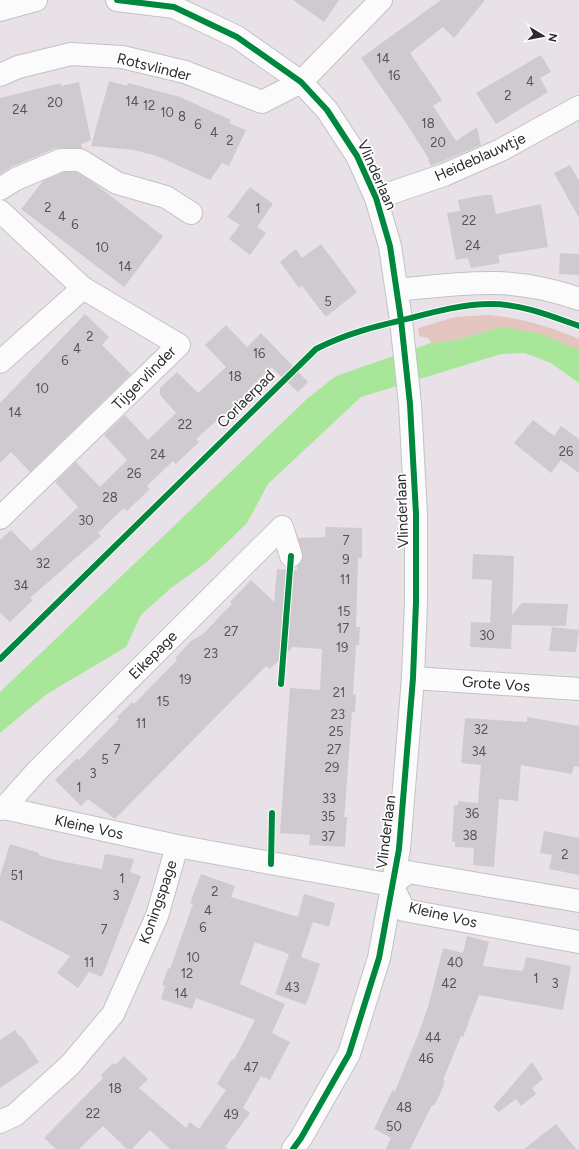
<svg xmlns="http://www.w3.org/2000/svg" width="579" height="1149" viewBox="0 0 579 1149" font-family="Figtree,sans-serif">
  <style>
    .green { fill: #e3c4bf }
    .water { fill: #a8e699 }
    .building { fill: #cfcacf }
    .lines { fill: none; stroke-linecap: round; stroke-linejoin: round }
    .minor-casing { stroke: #c2c2c3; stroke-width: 24 }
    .tertiary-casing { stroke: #c2c2c3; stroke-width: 24 }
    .minor { stroke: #fcfbfc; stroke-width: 22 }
    .tertiary { stroke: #fcfbfc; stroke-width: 22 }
    .cycleway-casing { stroke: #fff; stroke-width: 8 }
    .cycleway { stroke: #00873e; stroke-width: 6 }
    .labels { text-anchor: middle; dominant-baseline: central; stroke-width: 3.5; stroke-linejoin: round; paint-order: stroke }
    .number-label { font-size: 13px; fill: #565456 }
    .street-label { font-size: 15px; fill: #2b2b2b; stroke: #fff }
  </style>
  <rect width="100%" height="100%" fill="#e8e2e8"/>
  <!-- green -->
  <path class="green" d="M489,315C521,318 549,326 579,339V351L502,327L457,340L431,343L428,338L419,336L418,328L455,317Z"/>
  <!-- water -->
  <path class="water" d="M502,327L538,333L579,350V383L551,363L525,353L501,354L361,397L268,484L247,523L207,562L171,588L141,615L126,647L47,694L0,733V692L308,398L336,376L431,343L457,340Z"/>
  <!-- building -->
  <g class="building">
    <path d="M293,0H339L324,22Z"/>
    <path d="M441,0H485L454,38L443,27L410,53L442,100L433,106L456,141L477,127L481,145L431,166L428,160L429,159L406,123L361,58Z"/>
    <path d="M541,55L551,72L540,78L548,92L496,124L476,93Z"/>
    <path d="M109,81L127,86L128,83L180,97L231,120L229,123L246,130L229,166L222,163L210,180L157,156L134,150L91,146Z"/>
    <path d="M79,82L91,140L81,144L82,148H56L11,167L0,174V98L61,83V86Z"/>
    <path d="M570,165L579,181V218L554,173Z"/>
    <path d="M64,172H76L91,181L163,236L124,287L21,209L43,181Z"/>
    <path d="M250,187L273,204L257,227L266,233L250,255L229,239L240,225L227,217Z"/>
    <path d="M484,195H492L496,214L541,204L548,247L498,255L500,263L471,268L468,258L456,260L447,213L460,211L458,200Z"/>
    <path d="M321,244L357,292L326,317L302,286L299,288L280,262L296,249L302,258Z"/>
    <path d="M560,253L579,254V275L559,274Z"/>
    <path d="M85,314L109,337L102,345L131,374L30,472L11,452L0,463V403Z"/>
    <path d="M226,325L247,347L261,333L308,382L298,392L271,367L246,393L248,395L225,417L223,415L196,439L199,442L176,464L173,461L147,486L150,489L127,511L124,508L111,520L98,533L101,536L30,598L33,600L10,622L0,613V540L11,530L31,551L78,507L55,482L76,462L100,487L127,460L104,435L125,415L148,440L176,413L160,395V388L177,372L198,393L226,367L205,345Z"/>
    <path d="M533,420L554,436L561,426L579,439V473L561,460L551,473L514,443Z"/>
    <path d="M326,527L362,528V558H358L356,627H360L359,645H356L353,694L356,695L355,712H352L345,807L344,817H347L345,847L309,845L310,835L280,833L290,688L320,690L322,649L293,647L270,669L266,666L115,819L88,799L81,806L55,780L77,758L79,760L119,719L117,717L132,702L134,704L177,660L175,658L191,641L203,634L224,612L232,604L230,602L251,580L274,602L277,569L297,570V567L303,558L298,538L325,537Z"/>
    <path d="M473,554L514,556L512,615L522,603L568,604L566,626L512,625L511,649L470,647L471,622L490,623L492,580L472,579Z"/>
    <path d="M552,627L579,630L576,652L549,651Z"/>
    <path d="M527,717L579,726V767L574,766L572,774L521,765L518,801L499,799L494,867L473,865L474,848L455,847V842H452L454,805H458V801L478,803L481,765L461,763L465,718L527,722Z"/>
    <path d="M544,831L579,838V875L549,869L552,855L540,853Z"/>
    <path d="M10,844L39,853V855L55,860L102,869L105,854L134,859L130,872L141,876L102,977L89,972L78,988L57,973L70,956L0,920V876Z"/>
    <path d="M201,874L235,886L231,897L298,917L304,894L335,903L329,927L313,922L301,957L320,964L306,1005L275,994L289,954L255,942L240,984L285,1004L272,1033L290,1042L270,1080L261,1076L243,1108L250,1113L225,1147L228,1149H170L150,1130L132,1149H127L103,1126L79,1149H56L44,1138L103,1078L101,1075L113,1063L115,1065L124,1056L148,1079L139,1088L186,1128L190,1122L199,1129L226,1090L217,1084L232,1059L234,1060L255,1020L196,998L192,1009L161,999L165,986L162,985L168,968L170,969L193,904L190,903Z"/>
    <path d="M467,936L489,942L483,966L523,971L526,957L571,966L563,1010L479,995L463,1037L461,1036L443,1080L445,1081L440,1094L434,1106L432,1105L410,1149H386L391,1138L374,1129L391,1093L393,1090L395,1091L418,1035L428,1007L443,948L463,953Z"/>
    <path d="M15,1030L20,1037L21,1036L39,1062L0,1088V1040Z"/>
    <path d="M532,1062L543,1079L532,1088L536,1094L521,1106L516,1099L499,1112L493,1107Z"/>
    <path d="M556,1124L576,1149H524Z"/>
  </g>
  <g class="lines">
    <defs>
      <g id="minor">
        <path d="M0,75L18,67L71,54L122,57L185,72L262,102L301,82L381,0"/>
        <path d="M0,189L16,179L61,160H80L117,183L166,197L191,213"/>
        <path d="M376,198L444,175L501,150L579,107"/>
        <path d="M0,211L83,288L179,345L0,518"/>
        <path d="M397,290C465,283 512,275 579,299"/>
        <path d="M0,362L83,288"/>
        <path d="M413,678L579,689"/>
        <path d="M4,808L37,771L282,527L291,556"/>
        <path d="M0,809L4,808L177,846"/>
        <path d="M392,885L404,910L579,942"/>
        <path d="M392,885L408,872L579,901"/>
        <path d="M0,1122L15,1115L70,1065L113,1014L157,916L177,846L392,885"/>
      </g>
      <g id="tertiary">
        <path d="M117,0L174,7L237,37L301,82L327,110L357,156L376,198L390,246L401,320L410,404L416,514V602L413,678L399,849L379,958L349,1054L301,1138L293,1149"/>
        <path d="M0,10L36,0"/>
      </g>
    </defs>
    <!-- minor casing -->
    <use href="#minor" class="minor-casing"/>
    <!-- tertiary casing -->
    <use href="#tertiary" class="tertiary-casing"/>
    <!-- minor -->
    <use href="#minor" class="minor"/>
    <!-- tertiary -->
    <use href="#tertiary" class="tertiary"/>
    <defs>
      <g id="cycleway">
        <path d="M117,0L174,7L237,37L301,82L327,110L357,156L376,198L390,246L401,320L410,404L416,514V602L413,678L399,849L379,958L349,1054L301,1138L293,1149"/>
        <path d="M0,659L316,349C347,333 377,326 411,318C437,311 464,304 491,304C522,304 551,316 579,326"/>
        <path d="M281,684L291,556"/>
        <path d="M271,864L272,813"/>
      </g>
    </defs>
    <!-- cycleway casing -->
    <use href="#cycleway" class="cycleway-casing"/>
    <!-- cycleway -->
    <use href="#cycleway" class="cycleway"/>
  </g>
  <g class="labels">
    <!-- number labels -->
    <g class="number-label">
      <text x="383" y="58">14</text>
      <text x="394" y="75">16</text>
      <text x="530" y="81">4</text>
      <text x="508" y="95">2</text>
      <text x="132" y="101">14</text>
      <text x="55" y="102">20</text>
      <text x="149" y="105">12</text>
      <text x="20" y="109">24</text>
      <text x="167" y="112">10</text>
      <text x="182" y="116">8</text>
      <text x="428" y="123">18</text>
      <text x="198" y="124">6</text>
      <text x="214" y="132">4</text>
      <text x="230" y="140">2</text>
      <text x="438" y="142">20</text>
      <text x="48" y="207">2</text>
      <text x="258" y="208">1</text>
      <text x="62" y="216">4</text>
      <text x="469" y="220">22</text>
      <text x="75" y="224">6</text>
      <text x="473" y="245">24</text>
      <text x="102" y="247">10</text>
      <text x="125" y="266">14</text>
      <text x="328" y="301">5</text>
      <text x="90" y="336">2</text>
      <text x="77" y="348">4</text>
      <text x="259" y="353">16</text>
      <text x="65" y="360">6</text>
      <text x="235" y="376">18</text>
      <text x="42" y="388">10</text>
      <text x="15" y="412">14</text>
      <text x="185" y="424">22</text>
      <text x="566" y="451">26</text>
      <text x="158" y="454">24</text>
      <text x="134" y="473">26</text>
      <text x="110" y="497">28</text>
      <text x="86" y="520">30</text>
      <text x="346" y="540">7</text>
      <text x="346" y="559">9</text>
      <text x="43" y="563">32</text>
      <text x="345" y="579">11</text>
      <text x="21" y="585">34</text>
      <text x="344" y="611">15</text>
      <text x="343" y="628">17</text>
      <text x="231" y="631">27</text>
      <text x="487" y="635">30</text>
      <text x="342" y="647">19</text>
      <text x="211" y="653">23</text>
      <text x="185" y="679">19</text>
      <text x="339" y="692">21</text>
      <text x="163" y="701">15</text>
      <text x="338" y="714">23</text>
      <text x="141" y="723">11</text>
      <text x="481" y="729">32</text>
      <text x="336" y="731">25</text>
      <text x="117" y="749">7</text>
      <text x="334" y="749">27</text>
      <text x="479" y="751">34</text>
      <text x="105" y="759">5</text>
      <text x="332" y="767">29</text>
      <text x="93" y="773">3</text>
      <text x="79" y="787">1</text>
      <text x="329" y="798">33</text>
      <text x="472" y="813">36</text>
      <text x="328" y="816">35</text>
      <text x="470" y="835">38</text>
      <text x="328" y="836">37</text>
      <text x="565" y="854">2</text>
      <text x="17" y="875">51</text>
      <text x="122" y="878">1</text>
      <text x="215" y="891">2</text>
      <text x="116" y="895">3</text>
      <text x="208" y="910">4</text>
      <text x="203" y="927">6</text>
      <text x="104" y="929">7</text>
      <text x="193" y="957">10</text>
      <text x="89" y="962">11</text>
      <text x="455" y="962">40</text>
      <text x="187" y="973">12</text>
      <text x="536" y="978">1</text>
      <text x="449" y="983">42</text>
      <text x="555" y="983">3</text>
      <text x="292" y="987">43</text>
      <text x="181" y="993">14</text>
      <text x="433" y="1037">44</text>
      <text x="426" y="1058">46</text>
      <text x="251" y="1067">47</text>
      <text x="115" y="1088">18</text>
      <text x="404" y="1107">48</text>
      <text x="93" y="1113">22</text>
      <text x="231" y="1114">49</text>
      <text x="394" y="1126">50</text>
    </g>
    <!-- street labels -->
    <g class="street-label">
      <text transform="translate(154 67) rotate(14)">Rotsvlinder</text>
      <text transform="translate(480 157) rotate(-24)">Heideblauwtje</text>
      <text transform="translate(377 175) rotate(66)">Vlinderlaan</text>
      <text transform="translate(144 378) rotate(-45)">Tijgervlinder</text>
      <text transform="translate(246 399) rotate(-45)">Corlaerpad</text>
      <text transform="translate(402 511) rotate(-92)">Vlinderlaan</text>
      <text transform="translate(153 655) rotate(-45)">Eikepage</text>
      <text transform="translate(496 684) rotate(4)">Grote Vos</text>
      <text transform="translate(89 827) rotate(12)">Kleine Vos</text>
      <text transform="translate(386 832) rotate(-83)">Vlinderlaan</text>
      <text transform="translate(158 902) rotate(-71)">Koningspage</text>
      <text transform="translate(443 915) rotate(13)">Kleine Vos</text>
    </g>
  </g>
  <!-- north arrow -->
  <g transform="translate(543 36) rotate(100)" stroke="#ffffff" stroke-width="3" paint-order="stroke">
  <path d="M0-3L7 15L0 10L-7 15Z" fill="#2b2b2b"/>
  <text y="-6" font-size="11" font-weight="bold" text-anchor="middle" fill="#2b2b2b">N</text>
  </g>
</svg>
